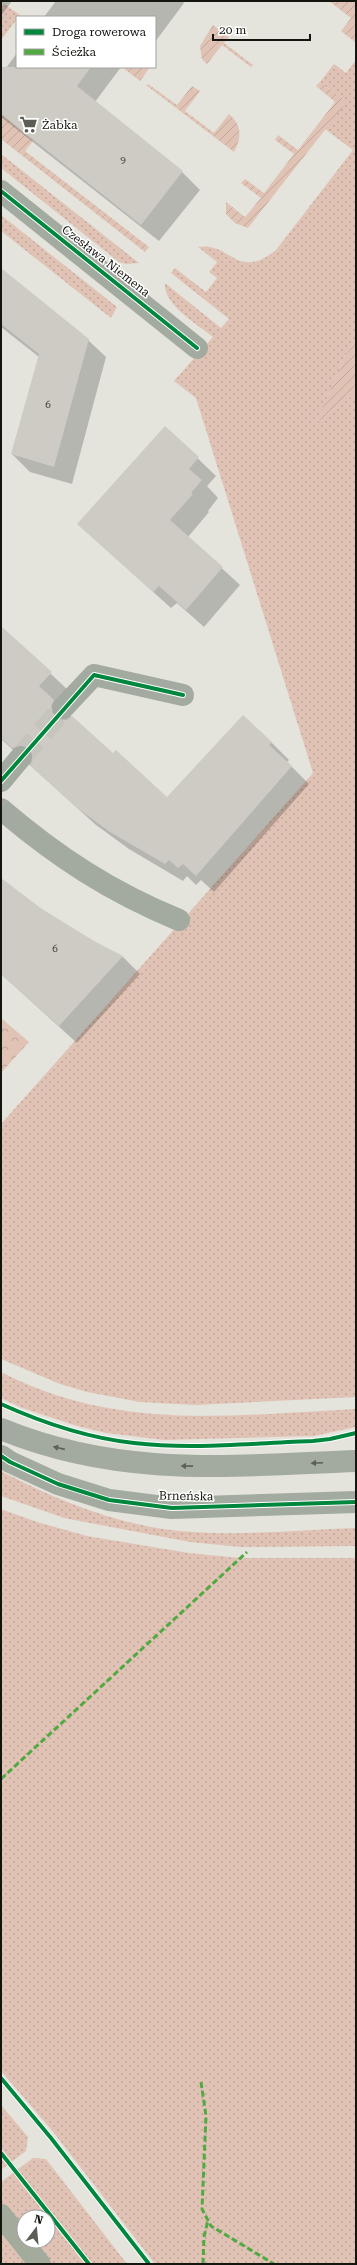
<svg xmlns="http://www.w3.org/2000/svg" width="357" height="2265" viewBox="0 0 357 2265" font-family="'Roboto Serif',serif">
  <style>
    .grass { fill: url(#grass-dots); fill-rule: evenodd }
    .park { fill: url(#park-crowns) }
    .garden { fill: url(#garden-furrows) }
    .shadow { fill: #0003 }
    .building { fill: #cdcbc4 }
    .lines { fill: none; stroke-linecap: round; stroke-linejoin: round }
    .minor-tunnel { stroke: #c5c5bd; stroke-width: 22; stroke-dasharray: 22 11; stroke-linecap: butt }
    .minor { stroke: #a3aa9f; stroke-width: 22 }
    .major { stroke: #a3ab9d; stroke-width: 22 }
    .quiet { stroke: #51a941; stroke-width: 3; stroke-dasharray: 6 3; stroke-linecap: butt }
    .cycleway-casing { stroke: #fff; stroke-width: 6 }
    .cycleway { stroke: #00873e; stroke-width: 4 }
    .oneway { fill: #5c6057 }
    .labels { text-anchor: middle; dominant-baseline: central; stroke-width: 3; stroke-linejoin: round; paint-order: stroke }
    .number-label { font-size: 10px; fill: #43423c }
    .poi-label { font-size: 12px; fill: #15150f; stroke: #fff; text-anchor: start }
    .street-label { font-size: 12px; fill: #15150f; stroke: #fff }
  </style>
  <defs>
    <pattern id="grass-dots" width="8" height="8" patternUnits="userSpaceOnUse"><rect width="8" height="8" fill="#e1c3b6"/><path d="M2 2h.1M6 6h.1" fill="none" stroke="#c0a79b" stroke-width="1.8" stroke-linecap="round"/></pattern>
    <pattern id="park-crowns" width="20" height="18" patternUnits="userSpaceOnUse"><rect width="20" height="18" fill="#e1c3b6"/><path d="M2 6a3 3 0 1 1 6 0M12 15a3 3 0 1 1 6 0" fill="none" stroke="#c0a79b"/></pattern>
    <pattern id="garden-furrows" width="10" height="10" patternUnits="userSpaceOnUse"><rect width="10" height="10" fill="#e1c3b6"/><path d="M-1 1l2-2M0 10L10 0M9 11l2-2" fill="none" stroke="#c0a79b"/></pattern>
  </defs>
  <rect width="100%" height="100%" fill="#e4e4dc"/>
  <!-- grass -->
  <g class="grass">
    <path d="M4,4L20,15L1,40V8Z"/>
    <path d="M356,60V339L344,358L317,422L356,393V1397L196,1405L140,1402L87,1392L60,1384L1,1359V1124L313,773L196,398L174,381L213,337C197,324 163,305 165,283L221,328L229,319L171,273L175,268L206,292L217,278L209,272L217,262L198,247C231,241 236,282 276,250L353,150L325,129L346,102L320,82L334,64L346,73Z"/>
    <path d="M1,154L139,263L126,264L119,262L1,168Z"/>
    <path d="M1,215L117,307L111,318L1,231Z"/>
    <path d="M1,1372C117,1432 232,1415 356,1409V1427L314,1436L164,1440L106,1433L77,1426L22,1408L1,1398Z"/>
    <path d="M1,1471C53,1498 105,1520 163,1529C225,1538 293,1530 356,1528V1546L241,1547L190,1542L64,1518L1,1496Z"/>
    <path d="M1,1509L37,1522L87,1536L189,1553L240,1558H356V2264H155L54,2133L1,2071Z"/>
    <path d="M1,2105L28,2137L26,2151L1,2170Z"/>
    <path d="M33,2158L46,2159L127,2264H1V2182ZM24,2217H48V2241H24Z"/>
  </g>
  <!-- park -->
  <path class="park" d="M1,1018L29,1042L1,1073Z"/>
  <!-- garden -->
  <g class="garden">
    <path d="M329,1H356V43L341,31L351,18Z"/>
    <path d="M213,25L229,37L224,43L253,65L251,67L222,45L207,64L202,59L200,46Z"/>
    <path d="M122,67H150L140,81Z"/>
    <path d="M320,82L347,102L248,228L235,223L226,214V202L245,217L261,198L241,183L245,179L264,193L294,154L275,140L278,135L298,150L335,102L316,86Z"/>
    <path d="M148,84L177,105L192,86L200,91L185,111L214,133L229,114C242,125 242,138 234,152L146,85Z"/>
    <path d="M1,114L33,141L25,151L149,247L145,252L1,139Z"/>
    <path d="M356,339V393L316,423L344,358Z"/>
  </g>
  <!-- shadow -->
  <g class="shadow">
    <path d="M1,1H12L1,16Z"/>
    <path d="M56,1H182L184,3L155,42V17H44Z"/>
    <path d="M17,53V67H121L95,102L182,172L200,190L159,241L1,117V75Z"/>
    <path d="M1,270L88,340L106,357L72,484L30,472L12,454L39,357L1,327Z"/>
    <path d="M165,427L216,476L207,486L218,498L208,511L209,512L188,537L240,585L204,627L177,603L171,608L78,524Z"/>
    <path d="M1,627L69,691L56,703L113,755L167,798L271,742L289,760L287,762L309,784L214,892L201,880L196,885L187,876L183,881L129,849L96,825L1,739Z"/>
    <path d="M1,879L42,910L94,942L123,957L140,974L77,1043L1,974Z"/>
  </g>
  <!-- building -->
  <g class="building">
    <path d="M1,67H91L77,86L183,171L141,225L1,114Z"/>
    <path d="M1,268L89,339L54,467L11,454L39,354L1,324Z"/>
    <path d="M165,426L199,457L189,469L202,480L191,493L193,494L170,520L223,567L186,610L159,586L153,592L77,524Z"/>
    <path d="M1,626L52,672L39,686L54,700L51,706L54,717L61,720H67L72,716L113,753L116,750L167,797L243,715L272,742L269,745L292,766L196,876L183,864L178,868L169,860L165,864L110,832L77,808L30,765L33,760V753L29,747L23,745L12,748L1,738Z"/>
    <path d="M1,878L42,909L94,941L123,956L59,1026L1,974Z"/>
  </g>
  <g class="lines">
    <!-- minor-tunnel -->
    <path class="minor-tunnel" d="M21,757L63,708"/>
    <!-- minor -->
    <g class="minor">
      <path d="M1,191L197,348"/>
      <path d="M63,708L94,675L183,695"/>
      <path d="M1,781L21,757"/>
      <path d="M1,809C57,857 111,892 179,920"/>
      <path d="M1,1429C120,1478 231,1466 356,1461"/>
      <path d="M1,1456L10,1462L58,1484L109,1500L172,1508L356,1502"/>
    </g>
    <!-- major -->
    <path class="major" d="M1,2215L40,2264"/>
    <!-- quiet -->
    <g class="quiet">
      <path d="M1,1779L247,1552"/>
      <path d="M201,2082L206,2116L202,2209L211,2226L274,2264"/>
      <path d="M203,2264L204,2237L208,2220"/>
    </g>
    <defs>
      <g id="cycleway">
        <path d="M1,191L197,348"/>
        <path d="M1,781L94,675L183,695"/>
        <path d="M1,1404C43,1423 88,1438 134,1443C193,1450 254,1443 313,1441L330,1439L356,1433"/>
        <path d="M1,1456L10,1462L58,1484L109,1500L172,1508L356,1502"/>
        <path d="M1,2078L51,2138L149,2264"/>
        <path d="M1,2153L89,2264"/>
      </g>
    </defs>
    <!-- cycleway casing -->
    <use href="#cycleway" class="cycleway-casing"/>
    <!-- cycleway -->
    <use href="#cycleway" class="cycleway"/>
  </g>
  <!-- one-way arrows -->
  <defs><path id="oneway-solid" d="M-6-.8H1V-3.2L6.5 0L1 3.2V.8H-6Z"/></defs>
  <g class="oneway">
    <use href="#oneway-solid" transform="translate(59 1448) rotate(-167)"/>
    <use href="#oneway-solid" transform="translate(317 1463) rotate(178)"/>
    <use href="#oneway-solid" transform="translate(187 1466) rotate(-179)"/>
  </g>
  <!-- icons -->
  <defs>
    <symbol id="supermarket-bare" viewBox="-9 -9 18 18"><path d="M-6-5.5h2.5l.6 2H6L4.5 2H-2.5L-4.4-4H-6ZM-1.5 3.2a1.3 1.3 0 1 0 .1 0ZM3 3.2a1.3 1.3 0 1 0 .1 0Z" fill="#5d5d57" stroke="#fff" stroke-width="2.5" paint-order="stroke"/></symbol>
  </defs>
  <g fill-rule="evenodd">
    <use href="#supermarket-bare" x="16" y="112" width="25" height="25"/>
  </g>
  <g class="labels">
    <!-- number labels -->
    <g class="number-label">
      <text x="123" y="159">9</text>
      <text x="48" y="404">6</text>
      <text x="55" y="948">6</text>
    </g>
    <!-- poi labels -->
    <g class="poi-label">
      <text x="42" y="125">Żabka</text>
    </g>
    <!-- street labels -->
    <g class="street-label">
      <text transform="translate(106 261) rotate(38)">Czesława Niemena</text>
      <text transform="translate(186 1496) rotate(1)">Brneńska</text>
    </g>
  </g>
  <!-- border -->
  <rect width="357" height="2265" fill="none" stroke="#15150f" stroke-width="4"/>
  <!-- legend -->
  <rect x="16" y="16" width="140" height="52" fill="#ffffff" stroke="#a1a19f"/>
  <rect x="24" y="29" width="20" height="6" fill="#00873e" stroke="#a1a19f"/>
  <text x="52" y="36" font-size="12" fill="#15150f">Droga rowerowa</text>
  <rect x="24" y="49" width="20" height="6" fill="#51a941" stroke="#a1a19f"/>
  <text x="52" y="56" font-size="12" fill="#15150f">Ścieżka</text>
  <!-- north arrow -->
  <g transform="translate(36 2229) rotate(16)"><circle r="19" fill="#ffffff" stroke="#a1a19f"/>
  <path d="M0-3L7 15L0 10L-7 15Z" fill="#5d5d57"/>
  <text y="-6" font-size="11" font-weight="bold" text-anchor="middle" fill="#15150f">N</text>
  </g>
  <!-- scale -->
  <path d="M213 34v6h97v-6" fill="none" stroke="#15150f" stroke-width="2"/>
  <text x="219" y="34" font-size="12" fill="#15150f" stroke="#ffffff" stroke-width="3" paint-order="stroke">20 m</text>
</svg>
